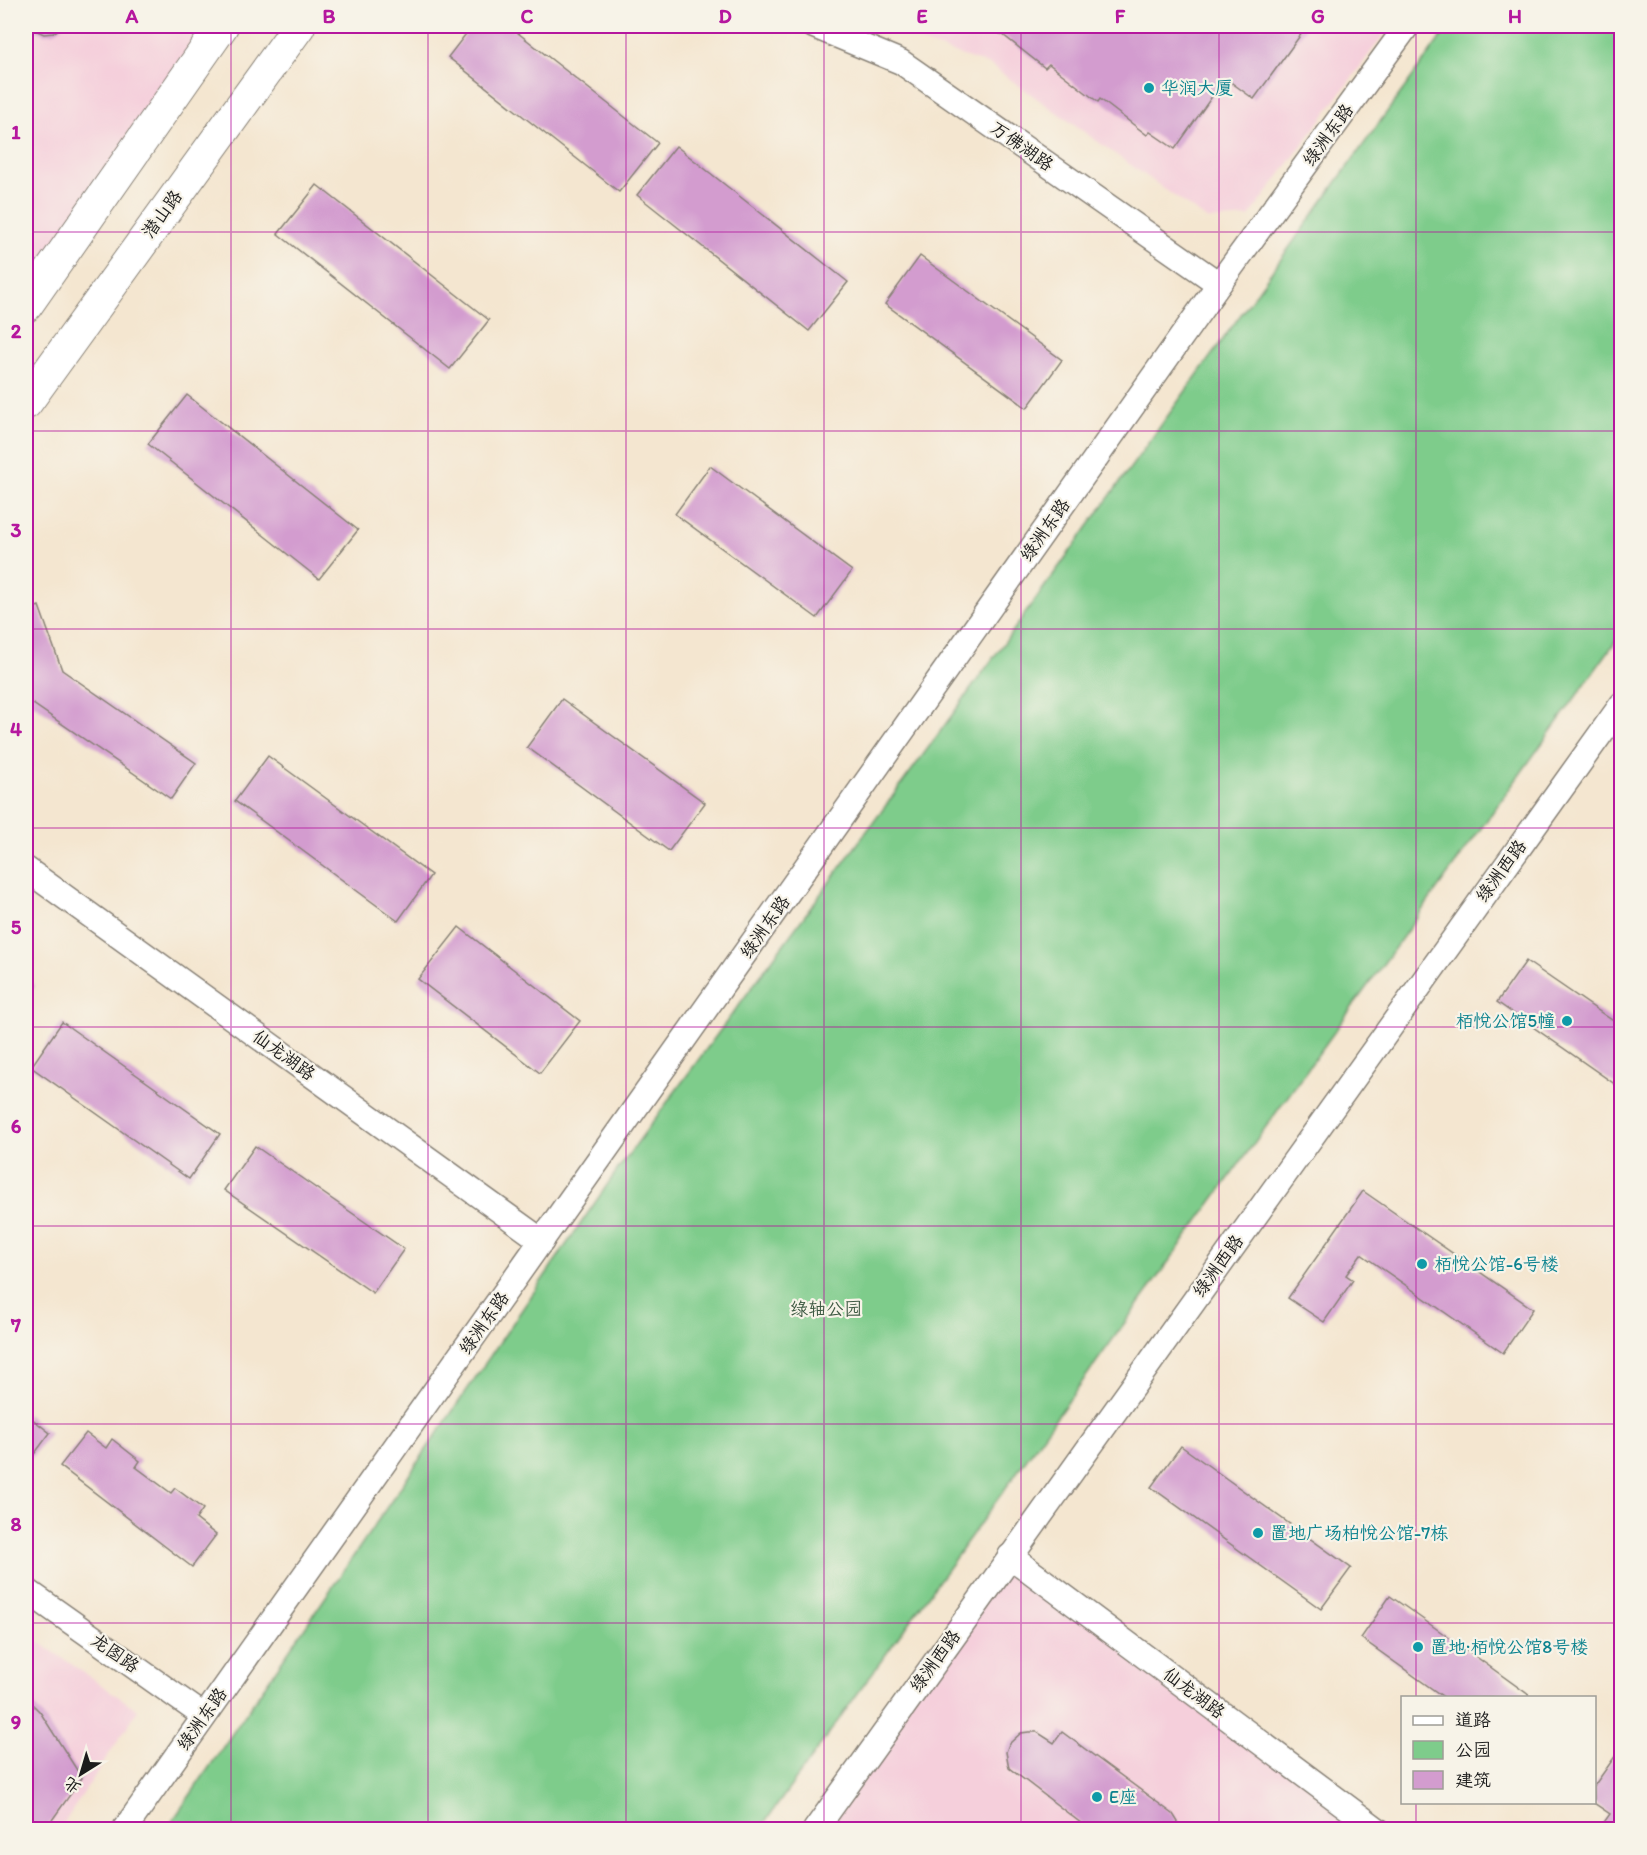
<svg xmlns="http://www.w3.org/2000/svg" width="1647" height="1855" viewBox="0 0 1647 1855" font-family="Itim,'LXGW WenKai TC',sans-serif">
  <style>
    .built { fill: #f5cfdb }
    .green { fill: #7ecc8b; stroke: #4d7454; stroke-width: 1.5 }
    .building { fill: #d39ccf }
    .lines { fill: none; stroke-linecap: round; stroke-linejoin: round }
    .tertiary-casing { stroke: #888176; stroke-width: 27 }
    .primary-casing { stroke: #888176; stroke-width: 34 }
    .tertiary { stroke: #fff; stroke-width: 24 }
    .primary { stroke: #fff; stroke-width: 32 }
    .grid { fill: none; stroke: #b5179e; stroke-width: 1.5; stroke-opacity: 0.55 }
    .culture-dot { fill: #0f9aa8; stroke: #f7f3e8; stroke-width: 2 }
    .labels { text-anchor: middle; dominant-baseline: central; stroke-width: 4.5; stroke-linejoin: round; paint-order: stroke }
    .culture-label { font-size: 18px; fill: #0d838f; stroke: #f7f3e8; text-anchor: start }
    .street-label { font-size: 18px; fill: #1c1c1c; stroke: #f7f3e8 }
    .park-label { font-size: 18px; fill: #3e5a43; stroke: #f7f3e8 }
    .neatline { fill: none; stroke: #b5179e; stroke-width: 2 }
    .grid-label { font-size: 20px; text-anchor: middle; font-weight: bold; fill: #b5179e }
  </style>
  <rect width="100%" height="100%" fill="#f7f3e8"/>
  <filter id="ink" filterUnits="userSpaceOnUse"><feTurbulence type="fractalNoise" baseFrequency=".0167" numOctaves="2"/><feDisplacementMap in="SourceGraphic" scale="12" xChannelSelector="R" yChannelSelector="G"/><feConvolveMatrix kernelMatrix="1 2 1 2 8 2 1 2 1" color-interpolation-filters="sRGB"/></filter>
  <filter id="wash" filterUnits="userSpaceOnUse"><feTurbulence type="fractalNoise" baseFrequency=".008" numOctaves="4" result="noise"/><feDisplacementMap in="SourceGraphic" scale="24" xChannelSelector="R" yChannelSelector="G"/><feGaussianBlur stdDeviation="1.35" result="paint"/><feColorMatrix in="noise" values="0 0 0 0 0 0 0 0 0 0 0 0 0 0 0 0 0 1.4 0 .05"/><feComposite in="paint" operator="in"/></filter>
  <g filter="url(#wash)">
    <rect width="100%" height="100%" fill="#f4e6d0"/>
    <!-- built -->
    <g class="built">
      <path d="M26,26H212L26,306Z"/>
      <path d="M874,26H1390L1249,217L1208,220L990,65Z"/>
      <path d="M1010,1556L1378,1830H815Z"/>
      <path d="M26,1633L138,1710L60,1829H26Z"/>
    </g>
    <!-- green -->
    <path class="green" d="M1449,26H1621V634L760,1829H167L618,1169L934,740Z"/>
    <g id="blocks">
      <!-- building -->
      <g class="building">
        <path d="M26,26H64L53,33L44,34L28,27L26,31Z"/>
        <path d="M472,26H509L658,143L619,192L448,57Z"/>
        <path d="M981,26H1307L1254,99L1225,78L1175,149L1150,132L1147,135L1100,99L1098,102L1049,64L1045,68L1003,35Z"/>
        <path d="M676,146L848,282L809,331L637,195Z"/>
        <path d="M317,185L489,320L450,369L278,234Z"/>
        <path d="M920,256L1062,360L1027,408L885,304Z"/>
        <path d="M187,395L358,530L319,579L148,444Z"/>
        <path d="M710,466L852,571L817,618L675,514Z"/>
        <path d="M39,606L62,670L196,763L171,799L26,699V611Z"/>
        <path d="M562,699L705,803L669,851L527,747Z"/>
        <path d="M268,756L431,875L398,921L235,801Z"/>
        <path d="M459,927L580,1021L540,1073L418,979Z"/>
        <path d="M1526,961L1622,1027V1089L1497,1002Z"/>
        <path d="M26,979L35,986L26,998Z"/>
        <path d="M62,1022L220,1134L189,1179L31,1067Z"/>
        <path d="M255,1146L404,1249L373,1293L224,1190Z"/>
        <path d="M1363,1191L1533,1309L1503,1353L1361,1254L1346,1275L1353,1280L1324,1322L1288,1298Z"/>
        <path d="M26,1414L50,1433L26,1465Z"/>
        <path d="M86,1433L106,1448L112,1439L140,1461L136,1467L171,1493L175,1488L203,1509L196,1519L216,1535L192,1567L60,1466Z"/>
        <path d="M1181,1446L1351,1568L1321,1609L1151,1487Z"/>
        <path d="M1390,1596L1475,1656L1533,1698H1445L1361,1638Z"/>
        <path d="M26,1698L40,1712L82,1778L45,1830H26Z"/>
        <path d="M1029,1732H1037L1054,1743L1062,1732L1173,1814L1183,1830H1090L1009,1768L1006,1752L1009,1744L1021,1733Z"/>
        <path d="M1616,1755L1622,1759V1830H1608L1602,1825L1610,1814L1594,1803V1786Z"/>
      </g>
    </g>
  </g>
  <g filter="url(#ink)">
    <use href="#blocks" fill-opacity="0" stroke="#888176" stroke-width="1.5"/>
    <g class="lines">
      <defs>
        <g id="tertiary">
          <path d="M814,26L901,62L1219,284"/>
          <path d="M26,869L542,1241"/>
          <path d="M1010,1556L1378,1830"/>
          <path d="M26,1590L204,1716"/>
          <path d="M124,1830L1219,284L1407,26"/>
          <path d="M815,1830L1622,704"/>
        </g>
        <g id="primary">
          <path d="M26,306L222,26"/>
          <path d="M26,403L299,26"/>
        </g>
      </defs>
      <!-- tertiary casing -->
      <use href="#tertiary" class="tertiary-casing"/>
      <!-- primary casing -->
      <use href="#primary" class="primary-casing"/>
      <!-- tertiary -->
      <use href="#tertiary" class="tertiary"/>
      <!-- primary -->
      <use href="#primary" class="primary"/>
    </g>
  </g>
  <!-- grid -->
  <path class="grid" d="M231,26V1830M428,26V1830M626,26V1830M824,26V1830M1021,26V1830M1219,26V1830M1416,26V1698M26,232H1622M26,431H1622M26,629H1622M26,828H1622M26,1027H1622M26,1226H1622M26,1424H1622M26,1623H1622M1416,1802V1830"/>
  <!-- markers -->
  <g class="culture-dot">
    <circle cx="1149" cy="88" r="6"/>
    <circle cx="1567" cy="1021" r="6"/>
    <circle cx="1422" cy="1264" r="6"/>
    <circle cx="1258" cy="1533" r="6"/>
    <circle cx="1418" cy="1647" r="6"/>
    <circle cx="1097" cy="1797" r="6"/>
  </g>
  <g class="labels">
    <!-- culture labels -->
    <g class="culture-label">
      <text x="1161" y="88">华润大厦</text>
      <text x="1555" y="1021" text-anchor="end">栢悦公馆5幢</text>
      <text x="1434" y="1264">栢悦公馆-6号楼</text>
      <text x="1270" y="1533">置地广场柏悦公馆-7栋</text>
      <text x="1430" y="1647">置地·栢悦公馆8号楼</text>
      <text x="1109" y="1797">E座</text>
    </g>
    <!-- street labels -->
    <g class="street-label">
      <text transform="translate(1328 135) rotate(-54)">绿洲东路</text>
      <text transform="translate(1022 146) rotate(35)">万佛湖路</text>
      <text transform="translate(162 214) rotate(-54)">潜山路</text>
      <text transform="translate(1045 530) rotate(-55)">绿洲东路</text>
      <text transform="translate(1501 871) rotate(-54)">绿洲西路</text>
      <text transform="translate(765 927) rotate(-55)">绿洲东路</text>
      <text transform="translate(284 1055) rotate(36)">仙龙湖路</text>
      <text transform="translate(1218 1266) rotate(-54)">绿洲西路</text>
      <text transform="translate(484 1323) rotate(-55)">绿洲东路</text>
      <text transform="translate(115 1653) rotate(35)">龙图路</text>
      <text transform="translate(935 1661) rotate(-54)">绿洲西路</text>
      <text transform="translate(1194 1693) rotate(37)">仙龙湖路</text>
      <text transform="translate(202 1719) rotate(-55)">绿洲东路</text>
    </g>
    <!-- park labels -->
    <g class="park-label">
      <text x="826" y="1309">绿轴公园</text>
    </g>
  </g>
  <!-- margin -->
  <rect width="1647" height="1855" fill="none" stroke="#f7f3e8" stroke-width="66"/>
  <!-- legend -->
  <rect x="1401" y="1696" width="195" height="108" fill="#f7f3e8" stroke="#9f9d96" stroke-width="1.5"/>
  <rect x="1413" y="1716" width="30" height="9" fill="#ffffff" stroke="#9f9d96" stroke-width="1.5"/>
  <text x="1455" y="1726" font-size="18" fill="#1c1c1c">道路</text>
  <rect x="1413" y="1741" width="30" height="18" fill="#7ecc8b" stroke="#9f9d96" stroke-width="1.5"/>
  <text x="1455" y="1756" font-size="18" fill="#1c1c1c">公园</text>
  <rect x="1413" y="1771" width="30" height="18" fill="#d39ccf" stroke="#9f9d96" stroke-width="1.5"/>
  <text x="1455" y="1786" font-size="18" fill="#1c1c1c">建筑</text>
  <!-- north arrow -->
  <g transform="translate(81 1774) rotate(217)" stroke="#f7f3e8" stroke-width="4.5" paint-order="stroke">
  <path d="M0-4.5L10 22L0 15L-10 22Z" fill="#1c1c1c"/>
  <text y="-9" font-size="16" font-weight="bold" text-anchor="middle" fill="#1c1c1c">北</text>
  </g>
  <rect x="33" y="33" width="1581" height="1789" class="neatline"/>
  <g class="grid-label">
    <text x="132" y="23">A</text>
    <text x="329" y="23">B</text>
    <text x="527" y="23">C</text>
    <text x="725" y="23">D</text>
    <text x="922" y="23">E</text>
    <text x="1120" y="23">F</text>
    <text x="1318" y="23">G</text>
    <text x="1515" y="23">H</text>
    <text x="16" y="139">1</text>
    <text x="16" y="338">2</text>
    <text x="16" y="537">3</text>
    <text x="16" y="736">4</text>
    <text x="16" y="934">5</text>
    <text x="16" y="1133">6</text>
    <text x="16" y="1332">7</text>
    <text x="16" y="1531">8</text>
    <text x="16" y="1729">9</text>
  </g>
</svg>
